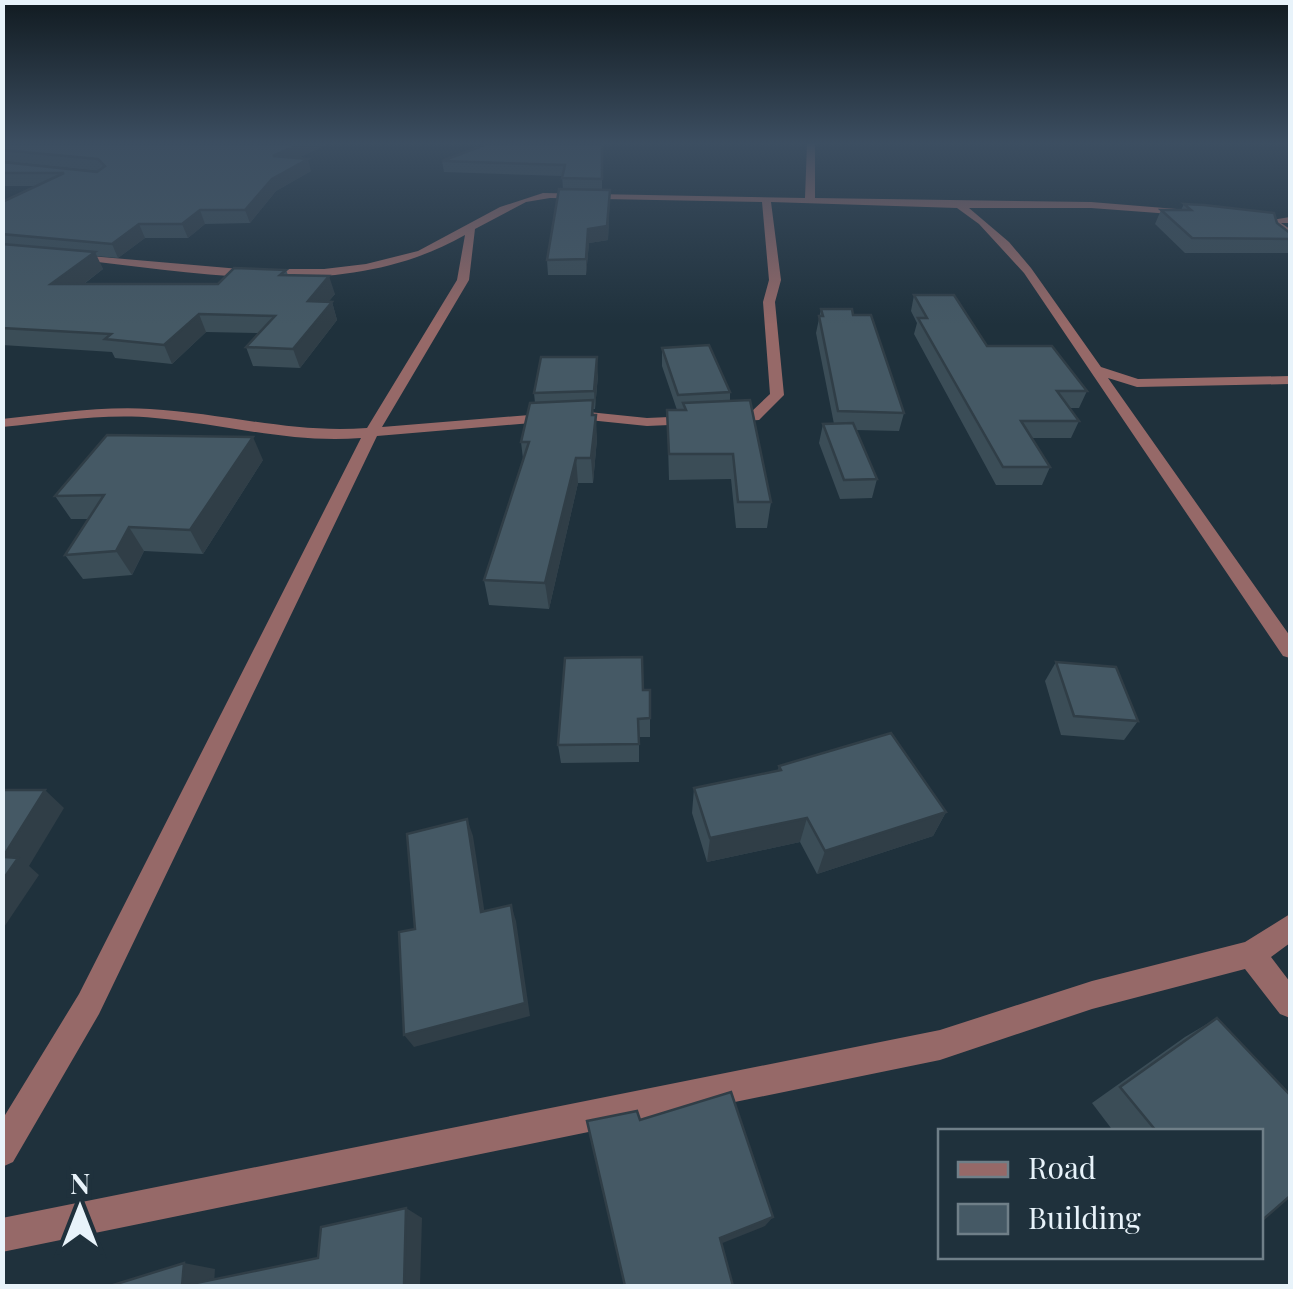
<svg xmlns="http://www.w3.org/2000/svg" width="1293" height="1289" viewBox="0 0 1293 1289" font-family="'Playfair Display',serif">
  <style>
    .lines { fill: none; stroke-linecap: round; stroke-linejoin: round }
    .street { fill: #966968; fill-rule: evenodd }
    .wall { fill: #3b4d57 }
    .shaded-wall { fill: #303e47 }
    .building { fill: #455965; stroke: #303e47; stroke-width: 2.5 }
  </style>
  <rect width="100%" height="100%" fill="#1f313c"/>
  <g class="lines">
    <!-- street -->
    <g class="street">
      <path d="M807,144H815V198L1091,202L1201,211L1198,216L1091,208H969L1009,242L1031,268L1101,367L1138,379L1290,376V384L1137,387L1108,378L1290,636V658L1283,656L1024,273L979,224L957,208L771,202L781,280L775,302L784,395L759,420L726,422L721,421V415L750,413L770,394L763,302L769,280L762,202L550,198L526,202L475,229L469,280L382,427L579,411L647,418L692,416L699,420L692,424L647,426L579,419L377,436L99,1014L13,1162L2,1167V1120L79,994L361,438C293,444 224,424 155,418C105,413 53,422 2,427V419C51,414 101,406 150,409C223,413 294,434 367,428L457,280L465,235C346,303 201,273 71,259L67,258V254L240,269H324L366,264L418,251L500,207L543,193L805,198Z"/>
      <path d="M1290,217V223H1281L1290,229V236L1265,221Z"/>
      <path d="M1290,914V943L1271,957L1290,982V1018L1280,1014L1245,969L1092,1009L940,1060L2,1252V1218L940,1030L1092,981L1245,942Z"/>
    </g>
  </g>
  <!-- wall -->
  <g class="wall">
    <path d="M6,144H328L298,158L311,171L276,191L250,223L205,224L188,238H145L118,258L96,256L103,269L84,284H218L286,270L288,275L335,294L328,302H332L337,320L300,368L253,366L246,347L258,333L206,332L172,364L115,358L112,352L2,345V202L37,186H2V162L97,172L99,171L2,161V146Z"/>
    <path d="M602,144V190H610L608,240L589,243L586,275H548L547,260L563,189L562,176L444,172L442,161Z"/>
    <path d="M1184,204L1290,233V253H1185L1155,224L1161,210H1181Z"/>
    <path d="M914,295L987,346L1087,391L1079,408H1070L1079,421L1071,438H1031L1050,467L1042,485H996L914,334L917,323L911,311Z"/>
    <path d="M821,309L853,315L904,413L899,431L856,430L877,479L872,498L840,499L819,443L823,424H834L816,333Z"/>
    <path d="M662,348L730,392V401L771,502L767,528H736L731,479L669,480L667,410H677L662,366Z"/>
    <path d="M598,375L595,409H593L597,439L593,483H578L549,609L489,605L484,580L523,459L521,442L535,403L534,393Z"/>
    <path d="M263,460L203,554L144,551L132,575L83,579L65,555L88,519H71L55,496Z"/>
    <path d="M1056,662L1138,721L1124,740L1061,735L1045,681Z"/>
    <path d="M643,690H650V737H639V762L561,763L558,745Z"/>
    <path d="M779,766L946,812L933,836L817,874L800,842L707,862L692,813L694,788L778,771Z"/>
    <path d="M1217,1018L1260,1132H1114L1092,1103L1185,1037Z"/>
  </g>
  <!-- shaded-wall -->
  <g class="shaded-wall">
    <path d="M300,144H328L277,168L273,156Z"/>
    <path d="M308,159L311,171L276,191L250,223L245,210L272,179Z"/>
    <path d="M610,190L608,240L589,243L586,275V259L588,229Z"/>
    <path d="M200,210L205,224L188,238L182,224Z"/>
    <path d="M139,224L145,238L118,258L112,244Z"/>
    <path d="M95,252L103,269L61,301L51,284Z"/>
    <path d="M329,276L335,294L314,319L308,301Z"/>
    <path d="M332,302L337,320L300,368L293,349Z"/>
    <path d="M199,314L206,332L172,364L164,345Z"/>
    <path d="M597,357L598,375L595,409L594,391Z"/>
    <path d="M596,415L597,439L593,483L591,458Z"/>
    <path d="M253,437L263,460L203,554L190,530Z"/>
    <path d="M576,458L578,483L549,609L545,583Z"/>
    <path d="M129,527L144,551L132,575L116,551Z"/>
    <path d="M45,790L64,808L29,866L39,875L2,930L3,857Z"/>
    <path d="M946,812L933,836L817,874L825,851Z"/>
    <path d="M807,818L800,842L707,862L710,838Z"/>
    <path d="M467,819L473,836L487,928L481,912Z"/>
    <path d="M511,905L516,921L530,1016L414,1047L404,1035Z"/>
    <path d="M406,1208L422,1218L420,1286H404Z"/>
    <path d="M773,1217L765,1226L715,1246L720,1238Z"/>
    <path d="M184,1263L215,1269L214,1286H182Z"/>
  </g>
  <!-- building -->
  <g class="building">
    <path d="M6,144H300L273,156L308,159L272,179L245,210H200L182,224H139L112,244L2,234V202L64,173H2V162L97,172L105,166L98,159L2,150V146Z"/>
    <path d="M487,144H602V179L562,178L565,165L442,161Z"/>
    <path d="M559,189L610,190L607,226L588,229L586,259L547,260Z"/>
    <path d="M1184,204L1204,205L1274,213L1277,223L1290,233V239L1192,238L1161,210H1191Z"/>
    <path d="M2,244L95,252L51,284H218L234,268L286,270L280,275L329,276L308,301L332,302L293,349L246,347L275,316L199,314L164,345L105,339L111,334L2,328Z"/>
    <path d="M914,295H954L987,346H1052L1087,391H1057L1079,421H1021L1050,467H1003L918,318H927Z"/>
    <path d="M821,309H852L853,315H871L904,413L838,411L819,316H823Z"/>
    <path d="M709,345L730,392L678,395L662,348Z"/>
    <path d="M541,357H597L594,391L534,393Z"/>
    <path d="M593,400L592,415H596L591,458H576L545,583L484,580L529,442H521L530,403Z"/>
    <path d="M750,400L771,502H738L733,454H669L667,410H686L683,403Z"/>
    <path d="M853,423L877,479L844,480L823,424Z"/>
    <path d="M107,435L253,437L190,530L129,527L116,551L65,555L104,495L55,496Z"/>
    <path d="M642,657L643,690H650V718L638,719L639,744L558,745L565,658Z"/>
    <path d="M1056,662L1116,667L1138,721L1074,716Z"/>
    <path d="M891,733L946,812L825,851L807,818L710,838L694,788L781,770L779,766Z"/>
    <path d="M2,790H45L3,857L18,858L2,881Z"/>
    <path d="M467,819L481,912L511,905L525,1003L404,1035L399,932L415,929L407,834Z"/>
    <path d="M1217,1018L1290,1095V1196L1260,1222V1132H1157L1120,1087Z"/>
    <path d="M731,1092L773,1217L720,1238L733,1286H625L587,1121L637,1111L640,1120Z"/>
    <path d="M406,1208L404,1286H110L184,1263L182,1286L318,1258L321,1227Z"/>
  </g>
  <!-- sky -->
  <linearGradient id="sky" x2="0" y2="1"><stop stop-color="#111b21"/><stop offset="0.44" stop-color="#3c4e61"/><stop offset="1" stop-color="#3c4e61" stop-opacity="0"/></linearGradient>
  <rect width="1293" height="325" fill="url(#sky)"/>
  <!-- border -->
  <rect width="1293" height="1289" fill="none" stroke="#e8f3fa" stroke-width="10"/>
  <!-- legend -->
  <rect x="938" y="1129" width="325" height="130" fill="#1f313c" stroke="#6f7f88" stroke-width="2.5"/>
  <rect x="958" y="1162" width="50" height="15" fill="#966968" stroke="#6f7f88" stroke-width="2.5"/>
  <text x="1028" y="1179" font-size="30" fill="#e8f3fa">Road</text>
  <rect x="958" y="1204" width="50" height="30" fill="#455965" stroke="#6f7f88" stroke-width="2.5"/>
  <text x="1028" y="1229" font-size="30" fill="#e8f3fa">Building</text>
  <!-- north arrow -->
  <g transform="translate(80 1209)" stroke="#1f313c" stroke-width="8" paint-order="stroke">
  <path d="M0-8L18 38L0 25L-18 38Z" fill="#e8f3fa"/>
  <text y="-15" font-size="28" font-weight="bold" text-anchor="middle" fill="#e8f3fa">N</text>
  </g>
</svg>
